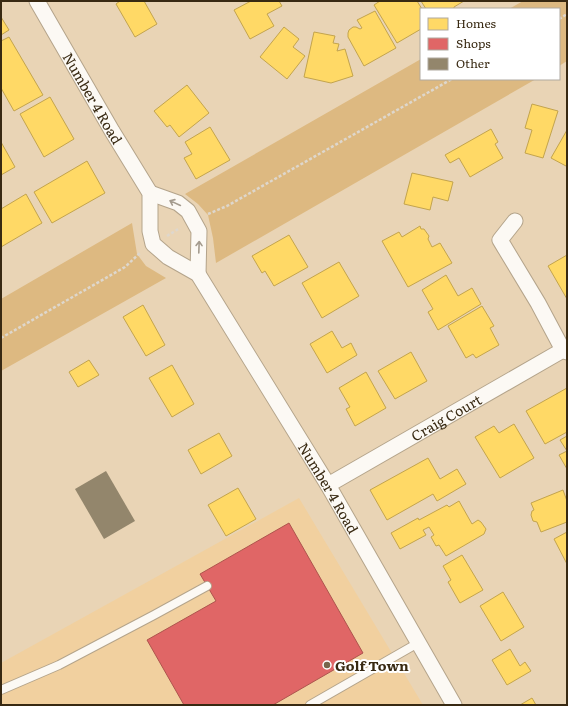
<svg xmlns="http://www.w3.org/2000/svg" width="568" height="706" viewBox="0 0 568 706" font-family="Literata,serif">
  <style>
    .built { fill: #f1d09f }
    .green { fill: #ddb981 }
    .homes { fill: #ffd966; stroke: #c3a44d }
    .shops { fill: #e06666; stroke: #ae544d }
    .building { fill: #93866c }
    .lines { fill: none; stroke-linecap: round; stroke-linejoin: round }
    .service-casing { stroke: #b4a48b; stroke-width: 10 }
    .minor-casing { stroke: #b4a48b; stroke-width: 17 }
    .path { stroke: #ded7cd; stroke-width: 2.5; stroke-dasharray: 3 2; stroke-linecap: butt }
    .service { stroke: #fcf9f4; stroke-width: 8 }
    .minor { stroke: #fcf9f4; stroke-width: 15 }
    .oneway { stroke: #a49b8e }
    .poi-dot { fill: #76654b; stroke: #fff; stroke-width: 1.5 }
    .labels { text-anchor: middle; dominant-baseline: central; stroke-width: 4; stroke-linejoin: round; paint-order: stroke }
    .street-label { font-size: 14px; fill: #382912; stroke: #fff }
    .poi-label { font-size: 14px; font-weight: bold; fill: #382912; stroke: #fff; text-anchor: start }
  </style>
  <rect width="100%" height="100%" fill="#e9d4b5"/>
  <!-- built -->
  <path class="built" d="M299,498L423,705H1V663Z"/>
  <!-- green -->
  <g class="green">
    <path d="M523,1H567V61L559,66V9H509Z"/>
    <path d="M421,59V79H536L216,263L213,238L208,215L198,204L185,194Z"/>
    <path d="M132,223L137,254L146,266L166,278L1,371V299Z"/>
  </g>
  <!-- homes -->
  <g class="homes">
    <path d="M120,1H144L157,24L135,37L116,4Z"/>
    <path d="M251,1H279L282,6L267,14L274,26L250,39L234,10Z"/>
    <path d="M380,1H417L422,9L421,29L397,43L374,5Z"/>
    <path d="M421,1H464L454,7V9H426Z"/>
    <path d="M375,11L396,48L364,66L348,37V33L349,30L353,27H356L360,29L362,28L357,20Z"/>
    <path d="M1,17L9,30L1,35Z"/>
    <path d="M284,27L299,39L293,47L305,56L287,79L260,57Z"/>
    <path d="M314,32L335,36L333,43L339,44L337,51L345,49L353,76L331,83L304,77Z"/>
    <path d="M9,37L43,95L14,111L1,88V41Z"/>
    <path d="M187,85L209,113L179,137L170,125L167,127L154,111Z"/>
    <path d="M50,97L74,139L44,157L20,114Z"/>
    <path d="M532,104L558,111L543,158L525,153L532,130L525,128Z"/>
    <path d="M210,127L230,160L196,179L184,158L192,154L185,142Z"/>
    <path d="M491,129L498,142L495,144L503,158L470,177L459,158L450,163L445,155Z"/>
    <path d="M567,130V165L566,166L551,158Z"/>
    <path d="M1,142L15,167L1,175Z"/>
    <path d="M87,161L105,193L52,223L34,192Z"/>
    <path d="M412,173L453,182L448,201L433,197L430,210L404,204Z"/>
    <path d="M26,194L42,223L1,247V209Z"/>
    <path d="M420,226L421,229H424L429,236L428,239L432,247L440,243L452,263L408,287L382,241L399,232L402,237Z"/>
    <path d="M289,235L308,267L274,286L265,271L262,273L252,256Z"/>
    <path d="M567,255V299L548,266Z"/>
    <path d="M339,262L359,296L322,318L302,283Z"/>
    <path d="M446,275L458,296L472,288L481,304L438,330L428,312L433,309L422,290Z"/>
    <path d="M143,305L165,345L146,356L123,317Z"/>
    <path d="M482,306L494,326L490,328L499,345L476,358L473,354L466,358L448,326Z"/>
    <path d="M332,331L342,348L351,343L357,355L327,373L310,344Z"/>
    <path d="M411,352L427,381L395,399L378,371Z"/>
    <path d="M89,360L99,375L78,387L69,372Z"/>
    <path d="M172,365L194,404L172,417L149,378Z"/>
    <path d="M366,372L386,408L355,426L346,409L350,407L339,388Z"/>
    <path d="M567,388V432L545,444L526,411Z"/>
    <path d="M514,424L534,458L500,478L475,437L494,426L499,433Z"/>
    <path d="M219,433L232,456L201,474L188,450Z"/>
    <path d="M567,436V469L559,455L567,451L560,440Z"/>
    <path d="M428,458L440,479L457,469L466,484L437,501L433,494L387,520L370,490Z"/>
    <path d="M238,488L256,519L226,536L208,505Z"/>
    <path d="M563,490L567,501V522L541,532L537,522L533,521L531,515L532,511L534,510L531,503Z"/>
    <path d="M459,501L472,524L478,520L481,522L486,529L484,534L446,556L439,545L436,546L431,537L434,535L429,527L423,530L426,535L400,549L391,533L418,518L419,520L447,505L449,507Z"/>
    <path d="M567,532V564L554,539Z"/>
    <path d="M462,555L483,590L460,603L448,582L451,580L443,566Z"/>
    <path d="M503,592L524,627L501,641L480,606Z"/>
    <path d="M510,649L520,666L525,662L531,671L507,685L492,660Z"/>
    <path d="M532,698L536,705H520Z"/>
  </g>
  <!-- shops -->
  <path class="shops" d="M289,523L363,653L273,705H184L147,640L216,601L200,574Z"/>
  <!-- building -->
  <path class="building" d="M106,471L135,521L104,539L75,489Z"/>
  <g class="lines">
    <defs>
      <g id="service">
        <path d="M1,690L59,665L154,615L207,586"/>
        <path d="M310,705L418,643"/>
      </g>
      <g id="minor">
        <path id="s1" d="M37,1L112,131L150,193V231L153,244L168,257L198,274L328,485L454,705"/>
        <path d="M150,193L178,203L188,211L199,231L198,274"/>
        <path d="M515,221L500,240L538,303L563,350"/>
        <path id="s2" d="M328,485L563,350L567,352"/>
      </g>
    </defs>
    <!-- service casing -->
    <use href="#service" class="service-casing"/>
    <!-- minor casing -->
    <use href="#minor" class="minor-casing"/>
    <!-- path -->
    <g class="path">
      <path d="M559,19L567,14"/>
      <path d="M208,214L227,206L452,79"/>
      <path d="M167,236L180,228"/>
      <path d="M1,338L125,267L141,252"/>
    </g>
    <!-- service -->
    <use href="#service" class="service"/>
    <!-- minor -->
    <use href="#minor" class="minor"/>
  </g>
  <!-- one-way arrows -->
  <defs><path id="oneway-shaft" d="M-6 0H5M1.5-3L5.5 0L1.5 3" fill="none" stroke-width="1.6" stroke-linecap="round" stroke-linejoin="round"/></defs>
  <g class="oneway">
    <use href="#oneway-shaft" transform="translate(175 203) rotate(-155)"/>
    <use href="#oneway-shaft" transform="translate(199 247) rotate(-88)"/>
  </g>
  <!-- markers -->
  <circle class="poi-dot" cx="327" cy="665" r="4"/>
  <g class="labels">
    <!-- street labels -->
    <g class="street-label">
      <text stroke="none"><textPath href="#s1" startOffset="112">Number 4 Road</textPath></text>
      <text stroke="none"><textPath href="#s2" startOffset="136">Craig Court</textPath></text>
      <text stroke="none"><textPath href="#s1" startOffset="579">Number 4 Road</textPath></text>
    </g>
    <!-- poi labels -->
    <g class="poi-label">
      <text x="335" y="665">Golf Town</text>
    </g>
  </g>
  <!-- border -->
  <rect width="568" height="706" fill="none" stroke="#382912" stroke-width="4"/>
  <!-- legend -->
  <rect x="420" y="8" width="140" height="72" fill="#ffffff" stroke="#afa9a0"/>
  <rect x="428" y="18" width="20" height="12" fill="#ffd966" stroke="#afa9a0"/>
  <text x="456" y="28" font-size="12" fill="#382912">Homes</text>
  <rect x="428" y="38" width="20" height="12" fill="#e06666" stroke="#afa9a0"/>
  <text x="456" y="48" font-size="12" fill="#382912">Shops</text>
  <rect x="428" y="58" width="20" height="12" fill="#93866c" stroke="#afa9a0"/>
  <text x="456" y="68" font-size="12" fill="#382912">Other</text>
</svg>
